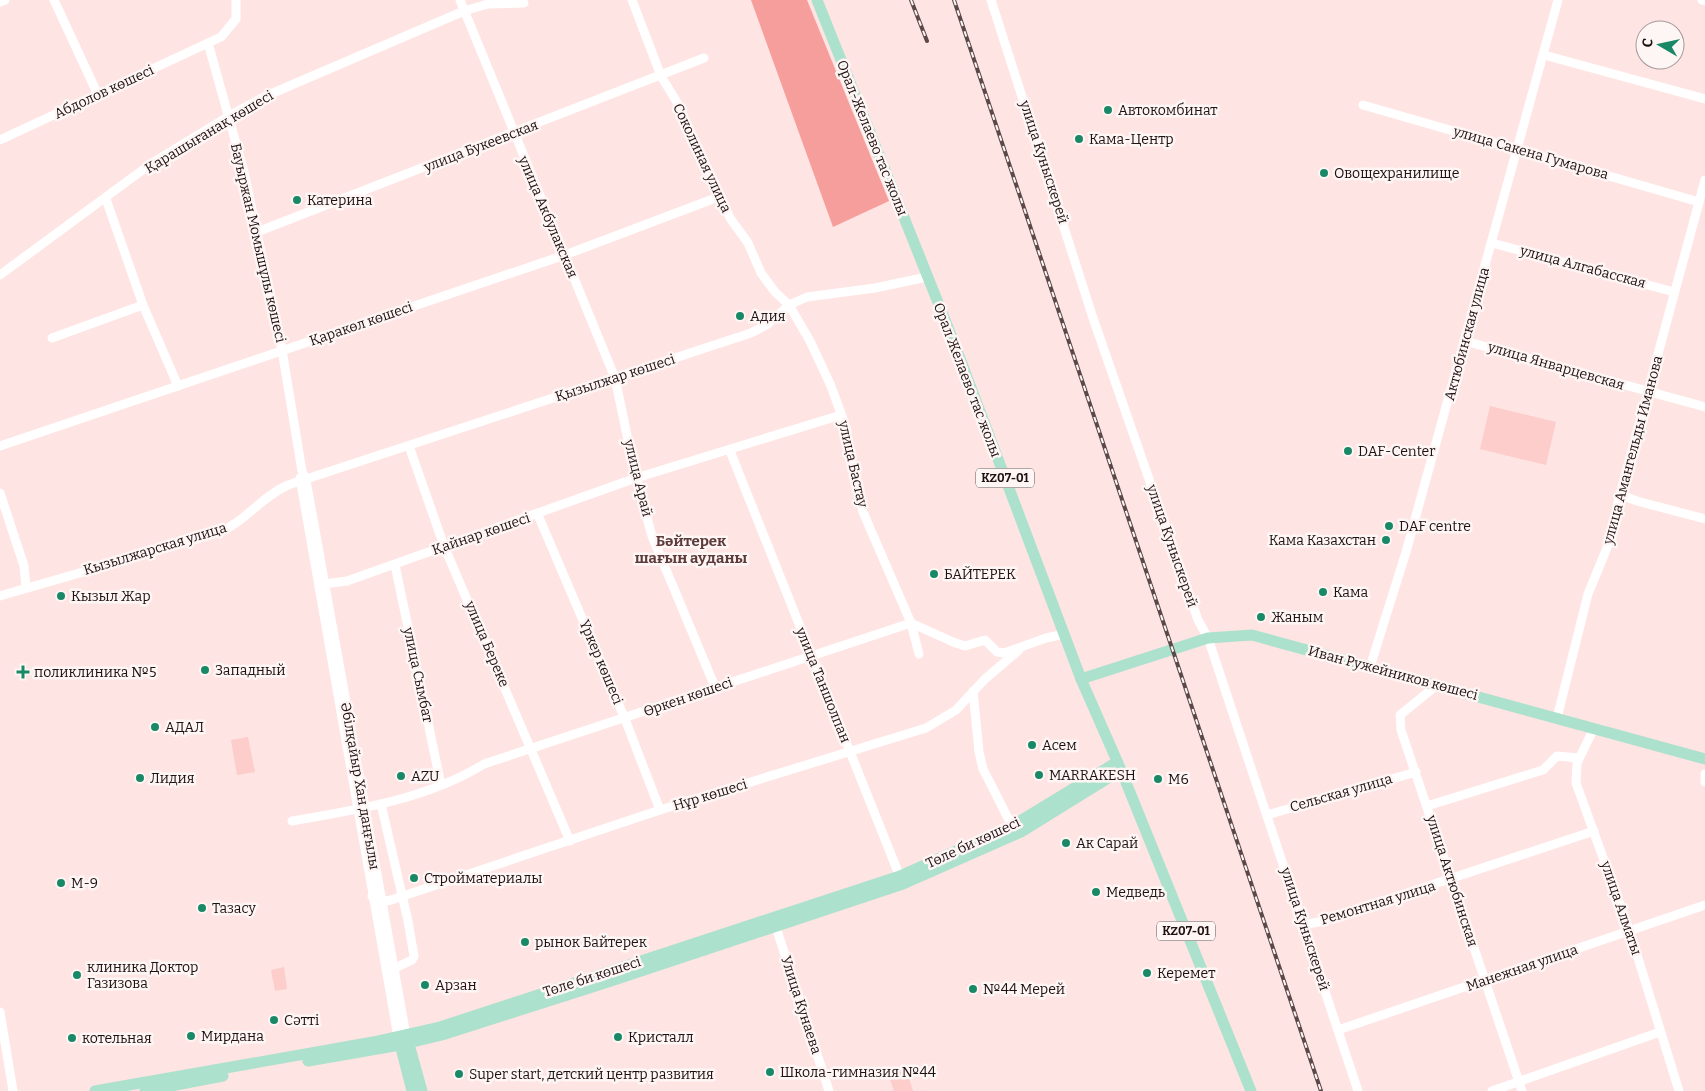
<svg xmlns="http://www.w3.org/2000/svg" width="1705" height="1091" viewBox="0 0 1705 1091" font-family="Bitter,serif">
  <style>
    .green { fill: #fccdcb }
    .forest { fill: #f69e9c }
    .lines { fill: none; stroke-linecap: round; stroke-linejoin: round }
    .minor { stroke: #fff; stroke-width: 9 }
    .major { stroke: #ace1cd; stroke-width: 11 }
    .rail-casing { stroke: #5a4948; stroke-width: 4 }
    .rail { stroke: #fef6f5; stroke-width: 2; stroke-dasharray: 5.5; stroke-linecap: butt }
    .poi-dot { fill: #198867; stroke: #fef6f5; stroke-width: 2 }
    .labels { text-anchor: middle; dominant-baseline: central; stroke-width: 5; stroke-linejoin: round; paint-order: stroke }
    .shield { fill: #fef6f5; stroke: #625655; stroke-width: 1 }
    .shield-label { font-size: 12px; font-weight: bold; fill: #1f1111 }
    .street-label { font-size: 14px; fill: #1f1111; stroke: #fef6f5 }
    .poi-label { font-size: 14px; fill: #1f1111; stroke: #fef6f5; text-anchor: start }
    .neighbourhood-label { font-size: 15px; font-weight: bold; fill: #5d3b3b; stroke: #fef6f5 }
  </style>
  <rect width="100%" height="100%" fill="#fee4e2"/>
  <!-- green -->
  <g class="green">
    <path d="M1490,406L1556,422L1546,465L1480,449Z"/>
    <path d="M248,737L255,772L237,775L231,740Z"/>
    <path d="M284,967L287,989L275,991L271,970Z"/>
    <path d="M905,1065L913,1091H894L887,1071Z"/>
  </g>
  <!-- forest -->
  <path class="forest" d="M751,0H807L889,201L833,227Z"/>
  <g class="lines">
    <!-- minor -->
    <g class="minor">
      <path d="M54,0L98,95"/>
      <path d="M460,0L615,378L636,478L652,536L715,687"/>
      <path d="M632,0L661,76L678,104L730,218L748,243L761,273L775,292L789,305L810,341L831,386L847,430V444L863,512L911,623L919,654"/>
      <path d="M991,0L1093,318L1198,620L1208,638L1358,1091"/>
      <path d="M1702,0L1705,1"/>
      <path d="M0,2L5,0"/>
      <path d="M208,43L244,172L282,350L302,471L306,480L406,1035"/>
      <path d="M1544,55L1705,99"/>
      <path d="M1363,105L1699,202"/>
      <path d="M0,140L221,37L236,19V0"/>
      <path d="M106,199L143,305L178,386"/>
      <path d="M257,232L704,58"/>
      <path d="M1492,243L1674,292"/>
      <path d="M0,275L152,163L229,116L266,96L464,11L488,4L524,3"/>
      <path d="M52,338L143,305"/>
      <path d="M1465,341L1705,407"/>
      <path d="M0,446L565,255L721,196"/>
      <path d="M409,446L444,546L570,841"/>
      <path d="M730,451L902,882"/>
      <path d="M300,478L398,1037"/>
      <path d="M0,493L24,566L26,587"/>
      <path d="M1621,495L1637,501L1705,519"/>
      <path d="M538,515L625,719L660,810"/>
      <path d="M395,565L441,785"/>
      <path d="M324,584L347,581L636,478L841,415"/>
      <path d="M0,596L218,533C245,522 262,496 288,485L751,333L768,324L789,305L807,297L875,288L927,277"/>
      <path d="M1370,667L1406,552L1558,0"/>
      <path d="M1437,685L1400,715L1401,730L1522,1091"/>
      <path d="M973,691L979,752L983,769L1012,826"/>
      <path d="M1557,718L1588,594L1611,538L1618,502L1705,180"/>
      <path d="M1594,728L1577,763L1576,783L1630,932L1679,1091"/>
      <path d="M1705,774V782"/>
      <path d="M381,804L408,921L414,956L412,960L393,969"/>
      <path d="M1427,806L1543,770L1557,756L1579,758"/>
      <path d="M1267,815L1416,772"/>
      <path d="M292,821C356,810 428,799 484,764L911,623L953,642L965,646L985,640L997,652L1004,653L1046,638L1065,634"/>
      <path d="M372,896L381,902L391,900L660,810L926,728L956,710L985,679L1019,650"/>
      <path d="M774,921L829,1091"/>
      <path d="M1303,925L1323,921L1594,831"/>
      <path d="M0,1012L13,1091"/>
      <path d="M1338,1030L1705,905"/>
      <path d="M1492,1091L1660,1032"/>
    </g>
    <!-- major -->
    <g class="major">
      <path d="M817,0L953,340L1081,679L1121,770L1251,1091"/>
      <path d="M1081,679L1208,638L1252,635L1705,759"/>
      <path d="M407,1037L422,1091"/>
      <path d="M399,1040L412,1091"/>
      <path d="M308,1061L400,1045L442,1035L608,982L903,884L1021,832L1121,770"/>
      <path d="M95,1091L373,1042L440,1027L900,876L1012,826L1117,762"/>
      <path d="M145,1091L223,1076"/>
    </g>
    <defs>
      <g id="rail">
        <path d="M911,0L927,41"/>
        <path d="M954,0L1321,1091"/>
      </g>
    </defs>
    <!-- rail casing -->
    <use href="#rail" class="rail-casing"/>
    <!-- rail -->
    <use href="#rail" class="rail"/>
  </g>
  <!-- markers -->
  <g class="poi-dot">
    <circle cx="1108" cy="110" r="5"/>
    <circle cx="1079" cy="139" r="5"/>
    <circle cx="1324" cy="173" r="5"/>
    <circle cx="297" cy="200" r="5"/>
    <circle cx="740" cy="316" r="5"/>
    <circle cx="1348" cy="451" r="5"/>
    <circle cx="1389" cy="526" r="5"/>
    <circle cx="1386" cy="540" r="5"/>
    <circle cx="934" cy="574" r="5"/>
    <circle cx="1323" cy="592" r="5"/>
    <circle cx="61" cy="596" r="5"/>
    <circle cx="1261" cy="617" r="5"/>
    <circle cx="205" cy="670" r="5"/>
    <path d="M20.5 664.5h5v5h5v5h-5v5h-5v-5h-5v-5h5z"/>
    <circle cx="155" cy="727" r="5"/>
    <circle cx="1032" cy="745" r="5"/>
    <circle cx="1039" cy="775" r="5"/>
    <circle cx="401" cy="776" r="5"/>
    <circle cx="140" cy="778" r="5"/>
    <circle cx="1158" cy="779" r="5"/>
    <circle cx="1066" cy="843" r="5"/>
    <circle cx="414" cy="878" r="5"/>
    <circle cx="61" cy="883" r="5"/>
    <circle cx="1096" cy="892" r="5"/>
    <circle cx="202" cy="908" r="5"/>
    <circle cx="525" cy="942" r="5"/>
    <circle cx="1147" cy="973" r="5"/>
    <circle cx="77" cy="975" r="5"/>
    <circle cx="425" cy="985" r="5"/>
    <circle cx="973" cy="989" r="5"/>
    <circle cx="274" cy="1020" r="5"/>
    <circle cx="191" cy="1036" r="5"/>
    <circle cx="618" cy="1037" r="5"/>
    <circle cx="72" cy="1038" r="5"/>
    <circle cx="770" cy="1072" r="5"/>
    <circle cx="459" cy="1074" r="5"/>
  </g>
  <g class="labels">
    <!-- shield labels -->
    <g class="shield">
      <rect x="976" y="468.5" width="58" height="19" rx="4"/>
      <rect x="1157" y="921.5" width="58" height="19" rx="4"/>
    </g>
    <g class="shield-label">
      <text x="1005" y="478">KZ07-01</text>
      <text x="1186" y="931">KZ07-01</text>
    </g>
    <!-- street labels -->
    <g class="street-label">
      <text transform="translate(104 92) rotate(-25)">Абдолов көшесі</text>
      <text transform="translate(209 132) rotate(-31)">Қарашығанақ көшесі</text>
      <text transform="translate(872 138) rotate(68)">Орал-Желаево тас жолы</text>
      <text transform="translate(481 146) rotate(-21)">улица Букеевская</text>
      <text transform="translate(1531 153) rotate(16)">улица Сакена Гумарова</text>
      <text transform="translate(702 158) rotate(65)">Соколиная улица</text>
      <text transform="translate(1044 162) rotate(72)">улица Куныскерей</text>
      <text transform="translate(548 217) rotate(67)">улица Акбулакская</text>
      <text transform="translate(258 243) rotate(77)">Бауыржан Момышұлы көшесі</text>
      <text transform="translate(1583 267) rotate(15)">улица Алгабасская</text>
      <text transform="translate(361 324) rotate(-19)">Қаракөл көшесі</text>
      <text transform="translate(1467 334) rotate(-75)">Актюбинская улица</text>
      <text transform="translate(1556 366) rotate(16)">улица Январцевская</text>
      <text transform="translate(615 378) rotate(-18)">Қызылжар көшесі</text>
      <text transform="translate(967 380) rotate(69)">Орал Желаево тас жолы</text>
      <text transform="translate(1633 450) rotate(-75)">улица Амангельды Иманова</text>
      <text transform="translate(853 464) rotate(77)">улица Бастау</text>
      <text transform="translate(638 478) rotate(76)">улица Арай</text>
      <text transform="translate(481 534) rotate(-19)">Қайнар көшесі</text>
      <text transform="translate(1172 546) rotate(71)">улица Куныскерей</text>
      <text transform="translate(155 549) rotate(-17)">Кызылжарская улица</text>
      <text transform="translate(487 644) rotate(67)">улица Береке</text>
      <text transform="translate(601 662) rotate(67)">Үркер көшесі</text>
      <text transform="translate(1393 673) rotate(15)">Иван Ружейников көшесі</text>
      <text transform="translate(418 675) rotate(78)">улица Сымбат</text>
      <text transform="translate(823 685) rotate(68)">улица Таншолпан</text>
      <text transform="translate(688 697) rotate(-19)">Өркен көшесі</text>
      <text transform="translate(360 786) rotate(80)">Әбілқайыр Хан даңғылы</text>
      <text transform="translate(1341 793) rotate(-16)">Сельская улица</text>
      <text transform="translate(710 795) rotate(-17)">Нұр көшесі</text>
      <text transform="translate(973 843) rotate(-25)">Төле би көшесі</text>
      <text transform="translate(1452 881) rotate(72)">улица Актюбинская</text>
      <text transform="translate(1378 903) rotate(-17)">Ремонтная улица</text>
      <text transform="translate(1621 908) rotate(71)">улица Алматы</text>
      <text transform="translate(1305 929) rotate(72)">улица Куныскерей</text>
      <text transform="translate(1522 968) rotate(-19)">Манежная улица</text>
      <text transform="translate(592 977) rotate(-18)">Төле би көшесі</text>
      <text transform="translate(801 1005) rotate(72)">Улица Кунаева</text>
    </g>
    <!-- poi labels -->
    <g class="poi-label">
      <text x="1118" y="110">Автокомбинат</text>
      <text x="1089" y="139">Кама-Центр</text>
      <text x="1334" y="173">Овощехранилище</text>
      <text x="307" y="200">Катерина</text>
      <text x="750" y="316">Адия</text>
      <text x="1358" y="451">DAF-Center</text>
      <text x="1399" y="526">DAF centre</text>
      <text x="1376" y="540" text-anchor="end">Кама Казахстан</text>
      <text x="944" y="574">БАЙТЕРЕК</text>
      <text x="1333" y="592">Кама</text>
      <text x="71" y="596">Кызыл Жар</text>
      <text x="1271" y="617">Жаным</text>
      <text x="215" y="670">Западный</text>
      <text x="34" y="672">поликлиника №5</text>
      <text x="165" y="727">АДАЛ</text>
      <text x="1042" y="745">Асем</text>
      <text x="1049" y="775">MARRAKESH</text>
      <text x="411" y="776">AZU</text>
      <text x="150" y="778">Лидия</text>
      <text x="1168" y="779">М6</text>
      <text x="1076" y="843">Ак Сарай</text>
      <text x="424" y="878">Стройматериалы</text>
      <text x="71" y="883">M-9</text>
      <text x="1106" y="892">Медведь</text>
      <text x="212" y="908">Тазасу</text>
      <text x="535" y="942">рынок Байтерек</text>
      <text x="87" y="967">клиника Доктор<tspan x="87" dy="16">Газизова</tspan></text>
      <text x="1157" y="973">Керемет</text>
      <text x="435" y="985">Арзан</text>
      <text x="983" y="989">№44 Мерей</text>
      <text x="284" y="1020">Cәтті</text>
      <text x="201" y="1036">Мирдана</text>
      <text x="628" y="1037">Кристалл</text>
      <text x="82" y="1038">котельная</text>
      <text x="780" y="1072">Школа-гимназия №44</text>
      <text x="469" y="1074">Super start, детский центр развития</text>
    </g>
    <!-- neighbourhood labels -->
    <g class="neighbourhood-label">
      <text x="691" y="541">Бәйтерек<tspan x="691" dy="17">шағын ауданы</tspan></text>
    </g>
  </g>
  <!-- north arrow -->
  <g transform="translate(1660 45) rotate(279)"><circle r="24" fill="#fef6f5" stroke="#a59a9a"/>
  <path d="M0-4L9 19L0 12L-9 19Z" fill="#198867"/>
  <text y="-8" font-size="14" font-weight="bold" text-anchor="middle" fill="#1f1111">С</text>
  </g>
</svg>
